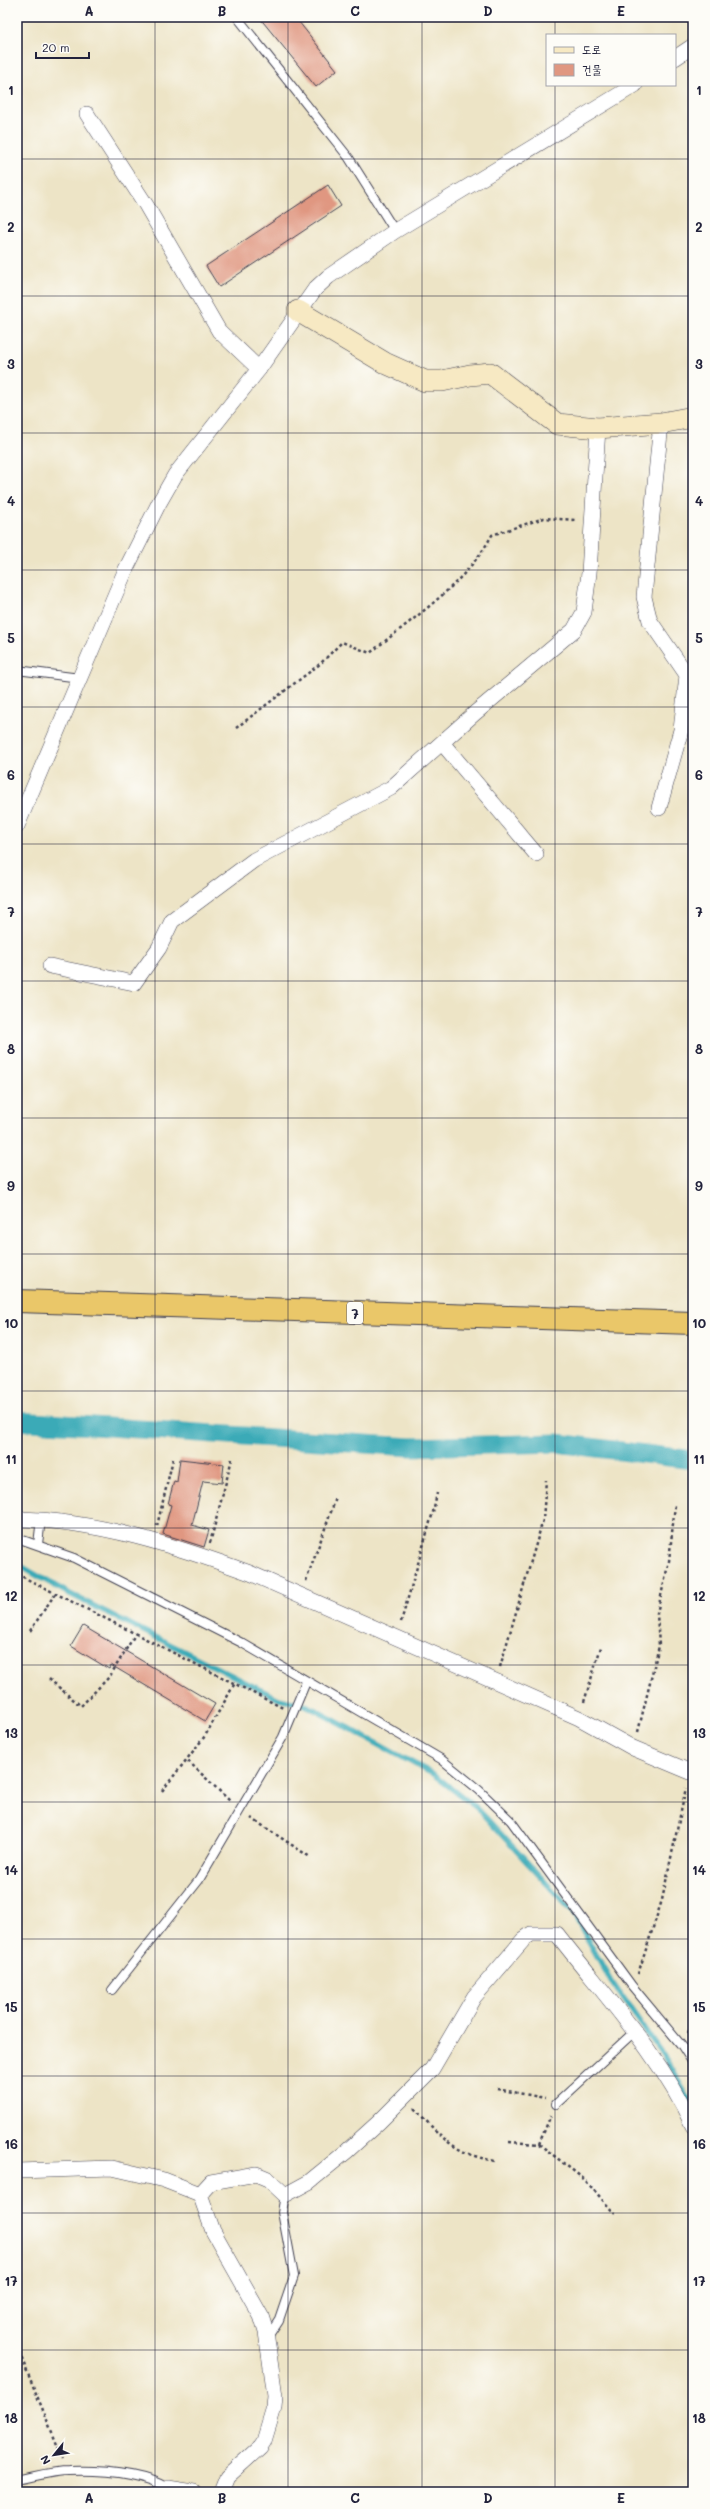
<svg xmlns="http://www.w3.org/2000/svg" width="710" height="2509" viewBox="0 0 710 2509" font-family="Mali,'Poor Story',sans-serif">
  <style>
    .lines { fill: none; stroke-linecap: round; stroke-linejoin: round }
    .stream { stroke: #3aaab7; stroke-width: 5.5 }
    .canal { stroke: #3aaab7; stroke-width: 19 }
    .building { fill: #e09781 }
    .lane-casing { stroke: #403f50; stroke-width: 10 }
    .street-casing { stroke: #403f50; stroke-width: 16 }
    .secondary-casing { stroke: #403f50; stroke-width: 22 }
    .highway-casing { stroke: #403f50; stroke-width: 24 }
    .path { stroke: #403f50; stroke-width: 2.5; stroke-dasharray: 3 3; stroke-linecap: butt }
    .lane { stroke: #fff; stroke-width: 8 }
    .street { stroke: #fff; stroke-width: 15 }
    .secondary { stroke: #f7e9c3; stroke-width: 21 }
    .highway { stroke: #eac769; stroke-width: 22 }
    .grid { fill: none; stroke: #22223b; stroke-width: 1; stroke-opacity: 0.55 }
    .labels { text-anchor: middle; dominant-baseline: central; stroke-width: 3.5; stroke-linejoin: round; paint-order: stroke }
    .shield { fill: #fdfcf7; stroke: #646373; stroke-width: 1 }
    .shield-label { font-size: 13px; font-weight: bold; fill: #22223b }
    .neatline { fill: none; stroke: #22223b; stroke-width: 1.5 }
    .grid-label { font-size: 13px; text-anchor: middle; font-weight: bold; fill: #22223b }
  </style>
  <rect width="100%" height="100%" fill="#fdfcf7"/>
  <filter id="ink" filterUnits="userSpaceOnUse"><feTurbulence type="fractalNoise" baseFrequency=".025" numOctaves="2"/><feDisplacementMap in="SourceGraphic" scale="8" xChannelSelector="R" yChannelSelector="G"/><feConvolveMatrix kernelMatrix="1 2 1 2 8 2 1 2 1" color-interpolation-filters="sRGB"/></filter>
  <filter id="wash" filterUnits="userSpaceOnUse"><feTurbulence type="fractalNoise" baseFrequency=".012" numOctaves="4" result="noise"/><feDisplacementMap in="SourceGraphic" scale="16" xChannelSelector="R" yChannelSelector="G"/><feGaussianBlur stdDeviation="0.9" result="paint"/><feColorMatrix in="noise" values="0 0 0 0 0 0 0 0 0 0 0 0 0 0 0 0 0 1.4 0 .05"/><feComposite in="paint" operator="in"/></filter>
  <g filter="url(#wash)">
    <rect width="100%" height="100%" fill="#ede4c6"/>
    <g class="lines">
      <!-- stream -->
      <path class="stream" d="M17,1564L66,1592L279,1699L306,1705L433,1774L477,1808L572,1911L611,1981L667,2061L693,2107"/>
      <!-- canal -->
      <path class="canal" d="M17,1421L411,1447L557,1443L693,1460"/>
    </g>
    <g id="blocks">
      <!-- building -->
      <g class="building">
        <path d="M259,17H295L337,70L316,87Z"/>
        <path d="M328,185L341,206L219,287L206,266Z"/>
        <path d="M180,1459L224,1464L222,1483L203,1481L192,1525L209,1530L204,1547L163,1534L171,1505L168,1504L174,1481L177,1482Z"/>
        <path d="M83,1626L215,1704L205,1721L111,1665L109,1669L71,1646Z"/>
      </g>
    </g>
  </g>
  <g filter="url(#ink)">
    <use href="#blocks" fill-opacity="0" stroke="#403f50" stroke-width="1"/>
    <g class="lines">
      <defs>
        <g id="lane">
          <path d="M237,17L349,158L395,231"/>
          <path d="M17,670L80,678"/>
          <path d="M17,1538L74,1558L242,1643L441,1759L479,1790L511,1821L632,1986L682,2046L693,2063"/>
          <path d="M38,1544L41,1519"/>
          <path d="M112,1990L199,1880L283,1737L306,1682"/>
          <path d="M556,2104L634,2032"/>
          <path d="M267,2338L279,2320L294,2276L282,2212L285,2195"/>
          <path d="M17,2480C34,2477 52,2471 69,2471C101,2470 140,2472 168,2488L167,2490"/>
        </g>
        <g id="street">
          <path d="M675,58L693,46"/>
          <path d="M87,114L146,205L219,331L259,369"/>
          <path d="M443,744L536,854"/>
          <path d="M659,808L681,730L687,675L650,621L644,597L661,423"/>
          <path d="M17,826L126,569L159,503L175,475L259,369L315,289L328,277L395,231L635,85"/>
          <path d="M50,966L134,983L159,948L172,921L254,860L391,788L475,713L574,630L584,612L589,573L598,428"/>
          <path d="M17,1519C96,1520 176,1546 250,1573L579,1718L633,1748L693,1773"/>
          <path d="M17,2171L112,2168L164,2180L200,2194L213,2231L261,2316L266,2332L275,2396L274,2408L264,2441L260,2447L227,2477L221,2492"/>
          <path d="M200,2194L211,2182L256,2174L268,2179L285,2195L309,2182L347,2151L379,2122L432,2069L474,1997L524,1939L531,1934H557C604,1995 661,2055 693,2126"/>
          <path d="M168,2488L194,2492"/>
        </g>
        <path id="secondary" d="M298,311L385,363L425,381H442L470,375L490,373L557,424L598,428L661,423L693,417"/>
        <path id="highway" d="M17,1301L693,1323"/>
      </defs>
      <!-- lane casing -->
      <use href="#lane" class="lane-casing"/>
      <!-- street casing -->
      <use href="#street" class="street-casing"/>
      <!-- secondary casing -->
      <use href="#secondary" class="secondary-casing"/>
      <!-- highway casing -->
      <use href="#highway" class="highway-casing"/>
      <!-- path -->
      <g class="path">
        <path d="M236,728L320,664L342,642L370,653C413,618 465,585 492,535L544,518L576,520"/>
        <path d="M157,1526L173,1459"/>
        <path d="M210,1543L232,1459"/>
        <path d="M17,1574L283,1708"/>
        <path d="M306,1581L336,1498"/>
        <path d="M401,1622L433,1512L437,1493"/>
        <path d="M30,1631L55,1594"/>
        <path d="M500,1667L543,1520L546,1480"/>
        <path d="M49,1679L81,1706L110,1676L136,1633"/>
        <path d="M584,1702L601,1647"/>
        <path d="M638,1732L659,1646L657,1613L669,1561L675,1505"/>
        <path d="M188,1761L231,1802"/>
        <path d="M162,1791L205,1736L235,1683"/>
        <path d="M251,1818L310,1857"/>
        <path d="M638,1974L662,1900L686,1788"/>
        <path d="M688,2033L693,2021"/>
        <path d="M497,2089L545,2098"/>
        <path d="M414,2108C443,2138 452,2153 495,2161"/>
        <path d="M509,2142L539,2144L585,2180L615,2214"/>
        <path d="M539,2144L551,2115"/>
        <path d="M17,2347L63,2459"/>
      </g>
      <!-- lane -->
      <use href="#lane" class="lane"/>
      <!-- street -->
      <use href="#street" class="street"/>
      <!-- secondary -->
      <use href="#secondary" class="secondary"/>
      <!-- highway -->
      <use href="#highway" class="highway"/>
    </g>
  </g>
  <!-- grid -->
  <path class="grid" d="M155,17V2492M288,17V2492M422,17V2492M555,17V35M555,85V2492M17,159H693M17,296H693M17,433H693M17,570H693M17,707H693M17,844H693M17,981H693M17,1118H693M17,1254H693M17,1391H693M17,1528H693M17,1665H693M17,1802H693M17,1939H693M17,2076H693M17,2213H693M17,2350H693"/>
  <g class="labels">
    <!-- shield labels -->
    <rect class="shield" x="347" y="1302" width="16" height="22" rx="3"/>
    <g class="shield-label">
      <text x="355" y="1313">7</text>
    </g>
  </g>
  <!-- margin -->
  <rect width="710" height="2509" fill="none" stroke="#fdfcf7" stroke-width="44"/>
  <!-- legend -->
  <rect x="546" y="34" width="130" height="52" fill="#fdfcf7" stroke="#a5a5ac"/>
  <rect x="554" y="47" width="20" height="6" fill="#f7e9c3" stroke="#a5a5ac"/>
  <text x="582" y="54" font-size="12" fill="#22223b">도로</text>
  <rect x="554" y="64" width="20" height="12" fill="#e09781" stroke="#a5a5ac"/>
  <text x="582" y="74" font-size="12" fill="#22223b">건물</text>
  <!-- north arrow -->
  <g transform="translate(54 2455) rotate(240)" stroke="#fdfcf7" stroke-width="3" paint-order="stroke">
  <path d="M0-3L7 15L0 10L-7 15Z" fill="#22223b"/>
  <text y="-6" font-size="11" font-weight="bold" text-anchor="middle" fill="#22223b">N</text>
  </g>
  <!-- scale -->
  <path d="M36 52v6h53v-6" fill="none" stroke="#22223b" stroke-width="2"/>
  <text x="42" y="52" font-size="12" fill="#22223b" stroke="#fdfcf7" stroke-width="3" paint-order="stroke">20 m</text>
  <rect x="22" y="22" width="666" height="2465" class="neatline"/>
  <g class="grid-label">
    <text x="89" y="16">A</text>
    <text x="222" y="16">B</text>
    <text x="355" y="16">C</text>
    <text x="488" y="16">D</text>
    <text x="621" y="16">E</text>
    <text x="11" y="95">1</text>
    <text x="699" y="95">1</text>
    <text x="11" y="232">2</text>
    <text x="699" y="232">2</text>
    <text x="11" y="369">3</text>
    <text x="699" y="369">3</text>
    <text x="11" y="506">4</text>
    <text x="699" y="506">4</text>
    <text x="11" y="643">5</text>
    <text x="699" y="643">5</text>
    <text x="11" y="780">6</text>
    <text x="699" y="780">6</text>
    <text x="11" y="917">7</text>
    <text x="699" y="917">7</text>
    <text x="11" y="1054">8</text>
    <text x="699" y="1054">8</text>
    <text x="11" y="1191">9</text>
    <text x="699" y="1191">9</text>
    <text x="11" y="1328">10</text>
    <text x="699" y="1328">10</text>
    <text x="11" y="1464">11</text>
    <text x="699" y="1464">11</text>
    <text x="11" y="1601">12</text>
    <text x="699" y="1601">12</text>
    <text x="11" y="1738">13</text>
    <text x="699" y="1738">13</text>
    <text x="11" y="1875">14</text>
    <text x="699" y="1875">14</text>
    <text x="11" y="2012">15</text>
    <text x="699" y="2012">15</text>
    <text x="11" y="2149">16</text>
    <text x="699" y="2149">16</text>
    <text x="11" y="2286">17</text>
    <text x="699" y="2286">17</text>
    <text x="11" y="2423">18</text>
    <text x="699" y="2423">18</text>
    <text x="89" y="2503">A</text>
    <text x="222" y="2503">B</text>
    <text x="355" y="2503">C</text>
    <text x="488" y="2503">D</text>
    <text x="621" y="2503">E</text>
  </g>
</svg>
